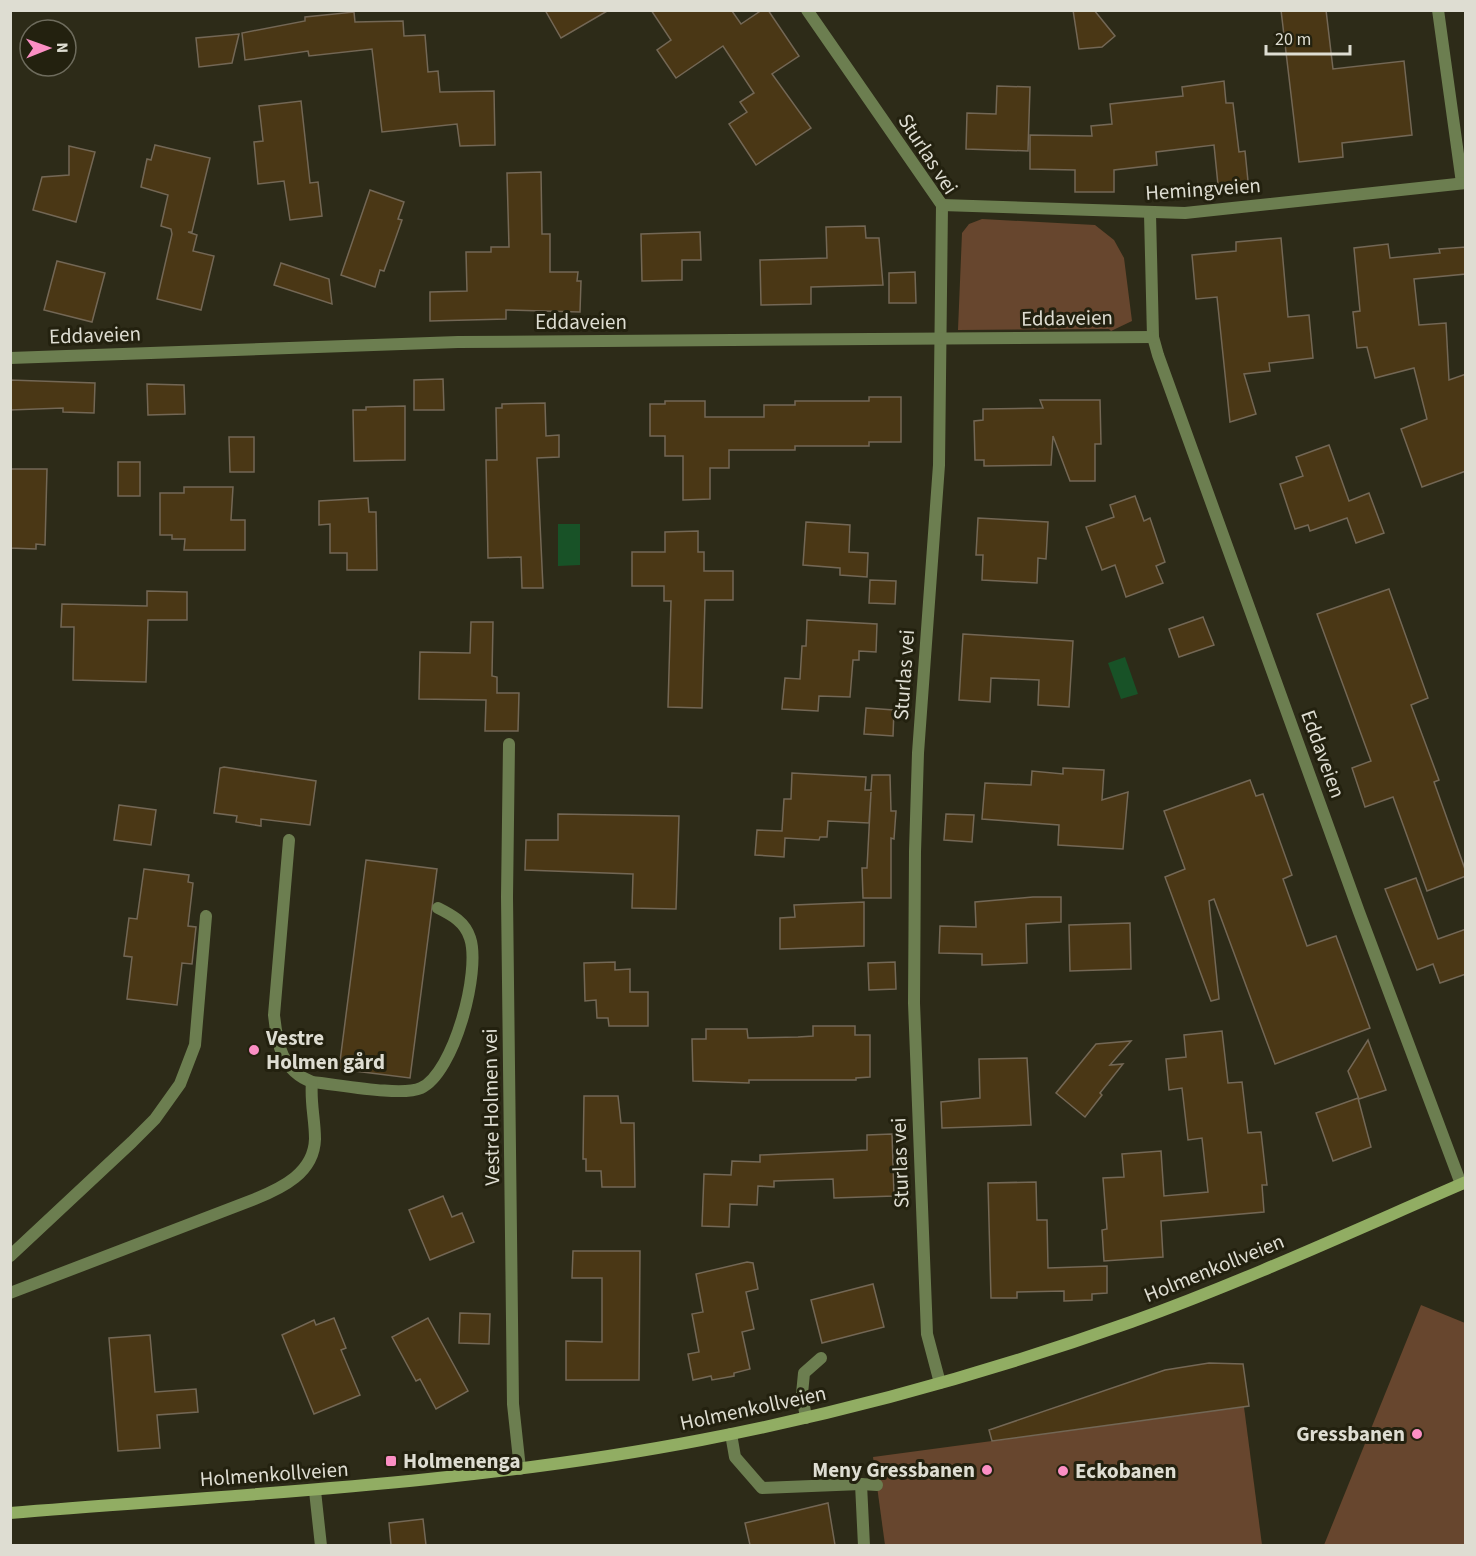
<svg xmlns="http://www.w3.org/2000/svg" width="1476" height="1556" viewBox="0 0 1476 1556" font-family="'Source Sans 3',sans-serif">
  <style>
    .green { fill: #67462e }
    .water { fill: #185227 }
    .building { fill: #4a3715; stroke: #736755; stroke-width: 1.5 }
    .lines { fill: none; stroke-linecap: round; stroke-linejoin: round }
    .service { stroke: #6c7e50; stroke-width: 12 }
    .minor { stroke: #6c7e50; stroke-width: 12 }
    .secondary { stroke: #91ad63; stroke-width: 12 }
    .poi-dot { fill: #fb8fc4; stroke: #23210f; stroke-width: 2 }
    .labels { text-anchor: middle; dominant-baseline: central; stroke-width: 6; stroke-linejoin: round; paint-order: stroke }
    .street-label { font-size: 21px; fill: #deddd2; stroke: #23210f }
    .poi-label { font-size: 21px; font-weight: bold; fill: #deddd2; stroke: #23210f; text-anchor: start }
  </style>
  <rect width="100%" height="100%" fill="#2d2b18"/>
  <!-- green -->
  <g class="green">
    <path d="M982,219L1095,225L1114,240L1124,258L1132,321L1111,331L1109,329L958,330L962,233L969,224Z"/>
    <path d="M1421,1305L1465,1323V1545H1324Z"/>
    <path d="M1244,1407L1262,1545H885L873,1457Z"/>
  </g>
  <!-- water -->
  <g class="water">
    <path d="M558,524H580V565L558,566Z"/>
    <path d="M1125,657L1138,694L1121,699L1108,663Z"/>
  </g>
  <!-- building -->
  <g class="building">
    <path d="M545,10H609L561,38Z"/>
    <path d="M651,10L732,11L741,24L762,10H768L799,56L772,74L811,128L756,165L729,124L747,112L740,102L754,93L723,46L676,78L657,50L671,40Z"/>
    <path d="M1073,10H1094L1115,36L1102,47L1079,49Z"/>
    <path d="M1281,10H1326L1333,69L1404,61L1412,135L1342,143L1343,157L1299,162Z"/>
    <path d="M354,12L355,22L403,21L404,36L425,35L428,72L438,71L440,92L494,91L495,145L460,146L457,124L382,132L372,49L309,56L308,51L245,60L242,33L305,21V17Z"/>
    <path d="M239,34L232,63L199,67L196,38Z"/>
    <path d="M1224,81L1226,103H1233L1239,152L1245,151L1248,181L1218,185L1214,145L1156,152L1157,165L1114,170V192H1075V170L1030,169V135L1092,136L1091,126L1112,124L1110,104L1183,96L1182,87Z"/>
    <path d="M997,86L1030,87L1028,151L966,149L967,113L996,114Z"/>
    <path d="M301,101L310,183L318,182L322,216L290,220L284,181L258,184L254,142L263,141L259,106Z"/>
    <path d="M155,145L210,158L192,232H188L197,235L193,251L214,256L201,310L157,299L172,234L171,229L161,226L168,195L141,187L147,159L151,160Z"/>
    <path d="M69,146L95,152L76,222L33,210L42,177L69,175Z"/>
    <path d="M541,172L542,234H550V272H578L577,281H581L580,312L506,310V319L430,321V292L467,291L466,252H491V247H509L507,173Z"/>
    <path d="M370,190L404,202L398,219L402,220L384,271L380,270L375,287L341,275Z"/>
    <path d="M865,226L866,238H879L883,285L811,287V304L761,305L760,260L827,258L826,227Z"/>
    <path d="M700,232L701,260H682V280L642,281L641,234Z"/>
    <path d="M1281,238L1288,317L1309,315L1313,358L1269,363L1270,371L1244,374L1256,414L1230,422L1217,297L1196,299L1192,255L1236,251V242Z"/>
    <path d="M1388,244L1390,258L1440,253L1439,249L1466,247V274L1414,279L1419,325L1446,323L1449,380L1466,374V471L1422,487L1401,429L1427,419L1414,368L1375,378L1367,347L1357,348L1353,312L1360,311L1354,248Z"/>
    <path d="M57,261L105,273L92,322L44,310Z"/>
    <path d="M281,263L329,279L332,304L274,285Z"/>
    <path d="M915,272L916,303H889V273Z"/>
    <path d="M443,379L444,410H414V380Z"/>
    <path d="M10,380L95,383L94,413L63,412V408L10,410Z"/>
    <path d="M147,384L184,385L185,414L148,415Z"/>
    <path d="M869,397H901V442H869V446H795V450H729V468H710V499L683,500V456H665V436H650V404H665V401H705V417H764V405H795V401H869Z"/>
    <path d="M1040,400H1100L1101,444H1095V481H1070L1053,436L1051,465L984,466V460H975L974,421L983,420V409L1043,408Z"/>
    <path d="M545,403L546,436L559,435V457L537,458L543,588H522L521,557L488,558L486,460H497L496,408H502V404Z"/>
    <path d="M405,406V460L354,461L353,410H366V407Z"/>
    <path d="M229,437H254V472H230Z"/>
    <path d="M1329,445L1349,501L1369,493L1384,533L1356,543L1347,518L1310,531L1308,525L1295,529L1280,484L1303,476L1296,457Z"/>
    <rect x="118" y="462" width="22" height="34"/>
    <path d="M10,469H47L45,545L36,544V549L10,548Z"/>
    <path d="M184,487H233L231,520H245V550H184L185,539H172V535H160V493H184Z"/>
    <path d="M1135,496L1144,521L1150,518L1165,562L1156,566L1163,583L1126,597L1115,565L1102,570L1086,527L1114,517L1110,505Z"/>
    <path d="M368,498L369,512H376L377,570H347V553H330V524L319,525V501Z"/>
    <path d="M978,518L1048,522L1046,559L1038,558L1037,583L982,580L983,555H976Z"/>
    <path d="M806,522L850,525L849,552L868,553L867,577L840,575V568L803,565Z"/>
    <path d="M698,531V552H704V571H733V600H705L702,708L668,707L671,601H664V586H632V552H665V532Z"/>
    <path d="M870,580L896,581L895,604L869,603Z"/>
    <path d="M1389,589L1428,698L1411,705L1439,780L1434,782L1466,872V876L1427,891L1393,797L1365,807L1352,768L1371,761L1317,614Z"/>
    <path d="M147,591L187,592V620H148L146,682L73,680L74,627H61L62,604L147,606Z"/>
    <path d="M1203,617L1214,645L1179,657L1169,629Z"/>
    <path d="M807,620L877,624L876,652L859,651V660H853L850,697L819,696L818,711L782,709L785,678L800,679L802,646H806Z"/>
    <path d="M471,622H493L492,676L497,677V693H519L518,731H485L486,700L419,699L420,652L470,653Z"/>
    <path d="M963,634L1073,641L1069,707L1038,705L1039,680L991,678L990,702L959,700Z"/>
    <path d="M866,708L894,710L893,736L864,734Z"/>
    <path d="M224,767L316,781L310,825L261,819V826L236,822L237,816L214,813L220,768Z"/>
    <path d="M1063,768L1104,770L1102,800L1128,792L1123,849L1058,845L1059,825L982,819L985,783L1031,785L1032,771L1063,774Z"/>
    <path d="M792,773L866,777L865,790H871L872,775H890L891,811H896L894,839L891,838V898H863L862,868H867L871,792L869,823L828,821L827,837H820L819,840L785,838L784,857L755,855L757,830L782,831L784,799H791Z"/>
    <path d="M1250,780L1256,796L1263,794L1292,875L1283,879L1307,946L1336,936L1370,1028L1275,1064L1214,899L1209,901L1219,999L1211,1001L1165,877L1185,869L1164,811Z"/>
    <path d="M119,805L156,810L151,845L114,840Z"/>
    <path d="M558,814L679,816L676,909L632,908L633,874L525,870L526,840H558Z"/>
    <path d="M946,814L974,815L972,842L944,840Z"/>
    <path d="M366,860L437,869L410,1078L339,1069Z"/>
    <path d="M144,869L189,875L188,882L193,883L188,926L196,927L192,964L182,963L177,1005L127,999L132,957L124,956L129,918L137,919Z"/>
    <path d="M1416,878L1438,939L1466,929V974L1440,983L1433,964L1417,970L1385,889Z"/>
    <path d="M1033,897H1061V922L1026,924L1027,963L982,965V954L939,953L940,926L976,927L975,902Z"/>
    <path d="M864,902V946L780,949V918L795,917L794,905Z"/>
    <path d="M1130,923L1131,969L1070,971L1069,925Z"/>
    <path d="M615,962V970L630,969V992H648V1026H609L608,1018H597L596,1000L585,1001L584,963Z"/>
    <path d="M895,962L896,989L869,990L868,963Z"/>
    <path d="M813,1026H855V1035H870V1077L856,1078V1080H749V1083L693,1081L692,1039H706V1029H747L748,1038L798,1037L813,1036Z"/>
    <path d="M1222,1031L1228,1083L1242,1082L1248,1133L1261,1132L1267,1185H1262L1264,1212L1161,1221L1163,1257L1104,1261L1102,1230L1107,1229L1103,1178L1124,1177L1122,1154L1161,1151L1164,1196L1208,1192L1202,1138L1188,1140L1182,1088L1169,1090L1166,1059L1186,1057L1184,1035Z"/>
    <path d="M1368,1040L1386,1090L1359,1099L1348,1071Z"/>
    <path d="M1131,1041L1110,1065L1123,1064L1100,1093L1102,1095L1085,1117L1056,1093L1096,1044Z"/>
    <path d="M1027,1058L1031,1125L942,1128L941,1102L980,1098L979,1059Z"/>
    <path d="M584,1096H618L621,1123H634L635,1187H602L601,1171H586V1159H583Z"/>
    <path d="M1358,1098L1371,1147L1333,1161L1316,1113Z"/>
    <path d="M892,1134L894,1196L834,1198L833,1179L774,1181V1187L758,1186L757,1205L730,1204L729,1227L702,1226L704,1174L731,1175L732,1161L760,1162V1155L867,1150V1135Z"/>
    <path d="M1036,1182L1037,1220H1047L1048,1268L1107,1266V1293L1092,1294V1300L1064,1301V1291L1017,1292V1298H991L988,1183Z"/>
    <path d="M443,1196L452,1217L462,1213L474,1242L430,1260L409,1210Z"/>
    <path d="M573,1251H640L639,1380H566V1341L602,1342V1278H572Z"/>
    <path d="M747,1262L753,1263L758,1289L746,1292L754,1329L742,1332L750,1369L734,1373V1376L712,1380L711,1376L693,1380L688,1354L699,1352L692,1314L703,1312L696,1274Z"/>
    <path d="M873,1284L884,1327L822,1343L811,1300Z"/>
    <path d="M460,1313L490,1314L489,1344L459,1343Z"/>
    <path d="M334,1318L346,1348L341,1350L360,1395L314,1414L282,1335L314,1320L316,1325Z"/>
    <path d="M428,1318L468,1391L436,1409L420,1379L416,1381L392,1337Z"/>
    <path d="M150,1335L155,1392L196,1389L198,1412L157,1415L160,1448L118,1451L109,1338Z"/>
    <path d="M1209,1363L1243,1364L1249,1406L992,1441L989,1430L1165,1370Z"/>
    <path d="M828,1503L835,1545H750L745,1523Z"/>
    <path d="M423,1519L426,1545H391L389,1523Z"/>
  </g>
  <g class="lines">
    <!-- service -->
    <g class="service">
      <path d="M1438,10L1462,183"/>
      <path d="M289,840L274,1015C277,1044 282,1071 312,1082C336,1084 401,1097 421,1088C454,1073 481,971 470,938C465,922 452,915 438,908"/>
      <path d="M10,1256L132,1142L155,1119L180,1084L195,1045L206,916"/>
      <path d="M10,1293L255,1199C282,1188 314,1173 315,1139C315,1119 310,1102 312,1082"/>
      <path d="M806,1418L802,1394L804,1373L821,1358"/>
      <path d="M731,1434L735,1457L762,1488L861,1484L864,1546"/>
      <path d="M861,1484L877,1485"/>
    </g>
    <!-- minor -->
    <g class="minor">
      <path d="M807,10L942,205L939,465L918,753L915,852L914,1003L927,1334L940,1383"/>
      <path d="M942,205L1185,213L1466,183"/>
      <path d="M1150,214L1153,337L1158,355L1359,912L1461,1184"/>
      <path d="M10,358L458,342L1153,337"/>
      <path d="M509,744L507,897L513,1404L520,1469"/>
      <path d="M315,1491L321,1546"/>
    </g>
    <!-- secondary -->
    <path class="secondary" d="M10,1513C242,1494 473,1484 701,1440C847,1412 991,1372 1131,1322C1245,1281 1355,1230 1466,1182"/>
  </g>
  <!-- markers -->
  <g class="poi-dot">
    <circle cx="254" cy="1050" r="6"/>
    <circle cx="1417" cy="1434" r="6"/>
    <rect x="385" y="1455" width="12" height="12" rx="3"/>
    <circle cx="987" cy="1470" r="6"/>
    <circle cx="1063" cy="1471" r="6"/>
  </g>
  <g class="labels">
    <!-- street labels -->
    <g class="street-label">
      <text transform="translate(928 154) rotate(57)">Sturlas vei</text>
      <text transform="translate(1203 189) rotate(-4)">Hemingveien</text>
      <text transform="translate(1067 318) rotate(-1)">Eddaveien</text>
      <text x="581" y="322">Eddaveien</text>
      <text transform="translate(95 335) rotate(-2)">Eddaveien</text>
      <text transform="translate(904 675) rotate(-86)">Sturlas vei</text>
      <text transform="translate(1323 754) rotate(70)">Eddaveien</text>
      <text transform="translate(491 1107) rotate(-91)">Vestre Holmen vei</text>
      <text transform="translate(900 1163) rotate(-92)">Sturlas vei</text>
      <text transform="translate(1214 1268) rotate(-22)">Holmenkollveien</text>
      <text transform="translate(753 1408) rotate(-12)">Holmenkollveien</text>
      <text transform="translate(274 1474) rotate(-4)">Holmenkollveien</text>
    </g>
    <!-- poi labels -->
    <g class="poi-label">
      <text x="266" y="1038">Vestre<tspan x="266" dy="24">Holmen gård</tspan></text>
      <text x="1405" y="1434" text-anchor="end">Gressbanen</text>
      <text x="403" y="1461">Holmenenga</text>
      <text x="975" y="1470" text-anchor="end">Meny Gressbanen</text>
      <text x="1075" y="1471">Eckobanen</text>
    </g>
  </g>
  <!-- border -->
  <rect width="1476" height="1556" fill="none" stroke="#deddd2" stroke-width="24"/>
  <!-- north arrow -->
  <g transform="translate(48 48) rotate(89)"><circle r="28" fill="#23210f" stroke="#6e6c5d" stroke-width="1.5"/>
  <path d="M0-4.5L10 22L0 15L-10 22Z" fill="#fb8fc4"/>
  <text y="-9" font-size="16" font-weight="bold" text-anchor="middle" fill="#deddd2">N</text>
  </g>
  <!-- scale -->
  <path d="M1266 45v9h84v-9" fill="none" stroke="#deddd2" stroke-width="3"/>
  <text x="1275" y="45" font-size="18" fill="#deddd2" stroke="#23210f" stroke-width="4.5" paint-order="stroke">20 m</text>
</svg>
